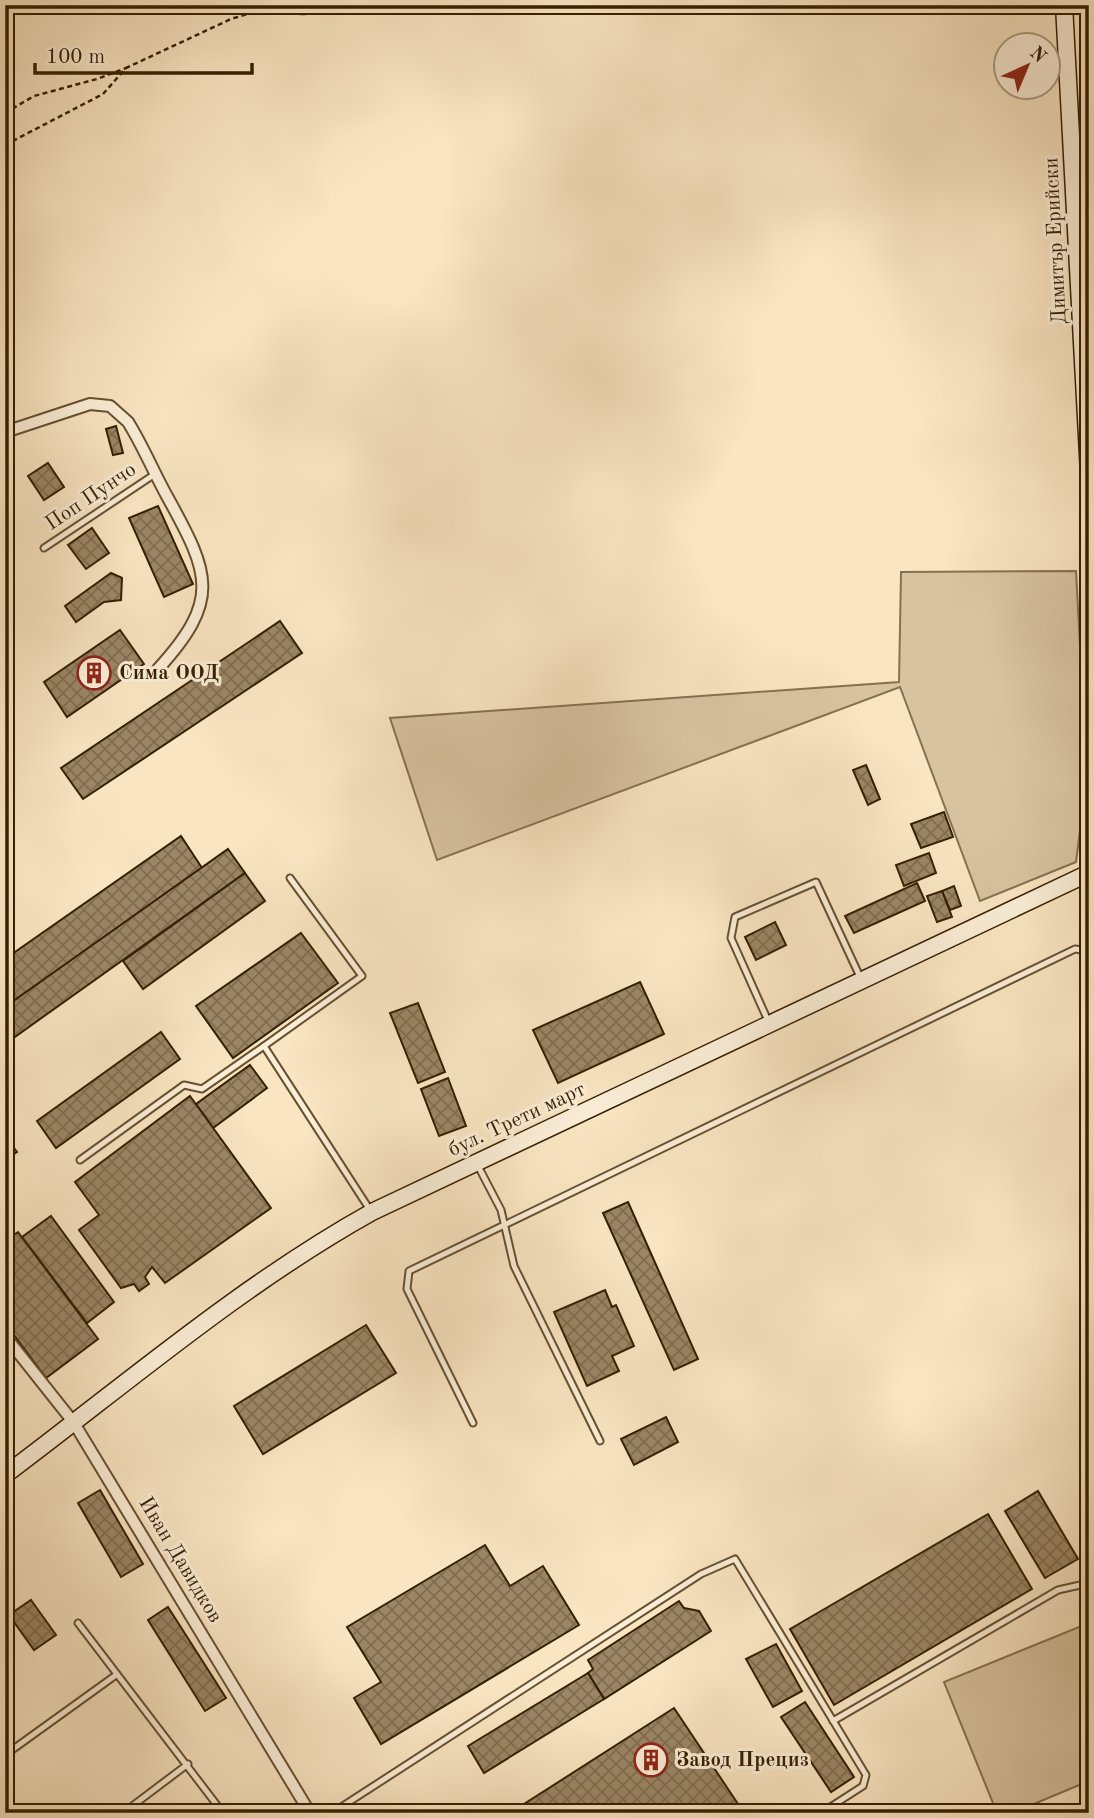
<svg xmlns="http://www.w3.org/2000/svg" width="1094" height="1818" viewBox="0 0 1094 1818" font-family="'Old Standard TT',serif">
  <style>
    .grass { fill: #d8c3a1; stroke: #877150; stroke-width: 2 }
    .building { fill: url(#building-cross-hatch); stroke: #361f00; stroke-width: 2 }
    .lines { fill: none; stroke-linecap: round; stroke-linejoin: round }
    .lane-casing { stroke: #675030; stroke-width: 9 }
    .street-casing { stroke: #675030; stroke-width: 14 }
    .secondary-casing { stroke: #361f00; stroke-width: 19 }
    .path { stroke: #361f00; stroke-width: 2.5; stroke-dasharray: 5 3.5; stroke-linecap: butt }
    .lane { stroke: #fbeed7; stroke-width: 5 }
    .street { stroke: #fbeed7; stroke-width: 10 }
    .secondary { stroke: #fbeed7; stroke-width: 16 }
    .labels { text-anchor: middle; dominant-baseline: central; stroke-width: 6; stroke-linejoin: round; paint-order: stroke }
    .street-label { font-size: 21px; fill: #361f00; stroke: #fbeed7 }
    .poi-label { font-size: 21px; font-weight: bold; fill: #361f00; stroke: #fbeed7; text-anchor: start }
  </style>
  <defs>
    <pattern id="building-cross-hatch" width="8" height="8" patternUnits="userSpaceOnUse" patternTransform="scale(1.75)"><rect width="8" height="8" fill="#9b8665"/><path d="M0 0l8 8M0 8l8-8" fill="none" stroke="#7f6d51"/></pattern>
  </defs>
  <rect width="100%" height="100%" fill="#f9e5c2"/>
  <filter id="stains"><feTurbulence type="fractalNoise" baseFrequency=".00286" numOctaves="4"/><feColorMatrix values="0 0 0 0 .2 0 0 0 0 .09 0 0 0 0 .02 0 0 0 .5 -.17"/></filter>
  <radialGradient id="worn" r=".72"><stop offset=".6" stop-color="#630" stop-opacity="0"/><stop offset="1" stop-color="#630" stop-opacity=".3"/></radialGradient>
  <!-- grass -->
  <g class="grass">
    <path d="M1076,571L1087,776L1076,862L980,901L900,687L437,860L390,718L899,682L901,572Z"/>
    <path d="M1089,1623V1781L1012,1813H997L944,1682Z"/>
  </g>
  <!-- building -->
  <g class="building">
    <path d="M116,426L123,453L113,455L106,429Z"/>
    <path d="M48,463L64,487L44,500L28,476Z"/>
    <path d="M158,506L193,584L164,597L129,518Z"/>
    <path d="M92,528L109,553L86,569L68,545Z"/>
    <path d="M111,573L122,578L121,600L104,602L76,622L65,606Z"/>
    <path d="M280,621L302,653L83,799L61,768Z"/>
    <path d="M120,630L144,664L67,717L44,682Z"/>
    <path d="M866,765L880,799L868,805L853,770Z"/>
    <path d="M944,812L953,837L921,848L911,824Z"/>
    <path d="M181,836L202,868L5,1007V959Z"/>
    <path d="M228,849L245,873L5,1044V1007Z"/>
    <path d="M929,853L936,873L904,886L896,865Z"/>
    <path d="M245,873L265,901L143,989L123,961Z"/>
    <path d="M917,883L925,901L854,933L845,916Z"/>
    <path d="M954,886L961,906L950,910L942,891Z"/>
    <path d="M942,891L952,917L937,922L927,896Z"/>
    <path d="M775,922L786,945L756,960L745,937Z"/>
    <path d="M301,933L338,983L233,1058L196,1006Z"/>
    <path d="M640,982L664,1034L558,1083L533,1030Z"/>
    <path d="M418,1003L445,1072L418,1083L390,1013Z"/>
    <path d="M161,1032L180,1059L56,1148L37,1121Z"/>
    <path d="M250,1065L267,1088L213,1128L196,1104Z"/>
    <path d="M448,1078L466,1126L439,1136L421,1089Z"/>
    <path d="M190,1096L271,1208L165,1283L152,1267L145,1277L149,1284L139,1291L134,1284L121,1288L79,1230L99,1215L75,1182Z"/>
    <path d="M5,1136L17,1152L5,1160Z"/>
    <path d="M628,1202L698,1359L674,1370L603,1213Z"/>
    <path d="M51,1216L114,1302L87,1323L22,1237Z"/>
    <path d="M18,1232L98,1339L46,1378L5,1323V1241Z"/>
    <path d="M605,1290L612,1307L616,1305L634,1346L612,1356L619,1371L587,1386L554,1312Z"/>
    <path d="M366,1325L396,1373L263,1454L234,1406Z"/>
    <path d="M666,1417L678,1442L634,1465L621,1439Z"/>
    <path d="M100,1490L143,1564L121,1577L78,1503Z"/>
    <path d="M1038,1491L1078,1559L1045,1578L1005,1511Z"/>
    <path d="M988,1514L1032,1589L834,1705L790,1629Z"/>
    <path d="M485,1545L510,1586L543,1566L579,1625L381,1744L354,1698L381,1682L347,1627Z"/>
    <path d="M31,1600L56,1635L34,1650L9,1615Z"/>
    <path d="M679,1601L684,1608L699,1611L711,1631L604,1699L588,1673L593,1669L588,1660Z"/>
    <path d="M168,1607L226,1698L205,1711L148,1620Z"/>
    <path d="M776,1644L802,1691L773,1707L746,1659Z"/>
    <path d="M588,1673L604,1699L484,1773L468,1746Z"/>
    <path d="M805,1702L854,1777L831,1792L781,1717Z"/>
    <path d="M674,1708L744,1813H510Z"/>
  </g>
  <g class="lines">
    <defs>
      <g id="lane">
        <path d="M1075,153L1089,154"/>
        <path d="M44,548L155,474"/>
        <path d="M290,878L362,976L264,1046L370,1210"/>
        <path d="M769,1023L731,938L735,917L816,882L861,979"/>
        <path d="M80,1160L184,1085L202,1089L264,1046"/>
        <path d="M477,1164L501,1210L514,1266L600,1441"/>
        <path d="M473,1423L407,1289L409,1271L1075,949L1089,951"/>
        <path d="M78,1623L223,1813"/>
        <path d="M833,1721L1058,1590L1089,1583"/>
        <path d="M5,1755L116,1675"/>
        <path d="M123,1813L188,1764"/>
        <path d="M332,1813L701,1574L735,1559L866,1775L863,1786L821,1813"/>
      </g>
      <g id="street">
        <path d="M5,432L90,404L110,406L128,422C143,446 154,473 168,498C210,574 221,600 158,669"/>
        <path d="M5,1336L74,1423L310,1813"/>
      </g>
      <g id="secondary">
        <path d="M1064,5L1089,474"/>
        <path d="M5,1475C125,1385 241,1285 372,1212L1089,873"/>
      </g>
    </defs>
    <!-- lane casing -->
    <use href="#lane" class="lane-casing"/>
    <!-- street casing -->
    <use href="#street" class="street-casing"/>
    <!-- secondary casing -->
    <use href="#secondary" class="secondary-casing"/>
    <!-- path -->
    <g class="path">
      <path d="M5,113L34,96L97,79L126,68"/>
      <path d="M5,145L103,94L126,68L231,19L251,13L306,14L322,5"/>
    </g>
    <!-- lane -->
    <use href="#lane" class="lane"/>
    <!-- street -->
    <use href="#street" class="street"/>
    <!-- secondary -->
    <use href="#secondary" class="secondary"/>
  </g>
  <!-- icons -->
  <defs>
    <symbol id="building-ring" viewBox="-11 -11 22 22"><circle r="9.5" fill="#fbeed7" stroke="#8f2418" stroke-width="1.5"/><path d="M-4-6H4V6H1V3H-1V6H-4ZM-2.5-4.3h1.7v1.8h-1.7ZM.8-4.3h1.7v1.8H.8ZM-2.5-1h1.7V.8h-1.7ZM.8-1h1.7V.8H.8Z" fill="#8f2418"/></symbol>
  </defs>
  <g fill-rule="evenodd">
    <use href="#building-ring" x="75" y="654" width="38" height="38"/>
    <use href="#building-ring" x="632" y="1741" width="38" height="38"/>
  </g>
  <g class="labels">
    <!-- street labels -->
    <g class="street-label">
      <text transform="translate(1056 241) rotate(-93)">Димитър Ерийски</text>
      <text transform="translate(91 497) rotate(-34)">Поп Пунчо</text>
      <text transform="translate(517 1120) rotate(-25)">бул. Трети март</text>
      <text transform="translate(180 1560) rotate(59)">Иван Давидков</text>
    </g>
    <!-- poi labels -->
    <g class="poi-label">
      <text x="119" y="673">Сима ООД</text>
      <text x="676" y="1760">Завод Прециз</text>
    </g>
  </g>
  <!-- margin -->
  <rect width="1094" height="1818" fill="none" stroke="#f9e5c2" stroke-width="28"/>
  <rect x="7" y="7" width="1080" height="1804" fill="none" stroke="#361f00" stroke-width="3.5"/>
  <rect x="14" y="14" width="1066" height="1790" fill="none" stroke="#361f00" stroke-width="2"/>
  <!-- north arrow -->
  <g transform="translate(1027 66) rotate(44)"><circle r="33" fill="#fbeed7" stroke="#ac9b81" stroke-width="2"/>
  <path d="M0-5L12 26L0 18L-12 26Z" fill="#8f2418"/>
  <text y="-10" font-size="19" font-weight="bold" text-anchor="middle" fill="#361f00">N</text>
  </g>
  <!-- scale -->
  <path d="M35 63v10h217v-10" fill="none" stroke="#361f00" stroke-width="3.5"/>
  <text x="46" y="63" font-size="21" fill="#361f00" stroke="#fbeed7" stroke-width="5" paint-order="stroke">100 m</text>
  <rect width="100%" height="100%" filter="url(#stains)"/>
  <rect width="100%" height="100%" fill="url(#worn)"/>
</svg>
